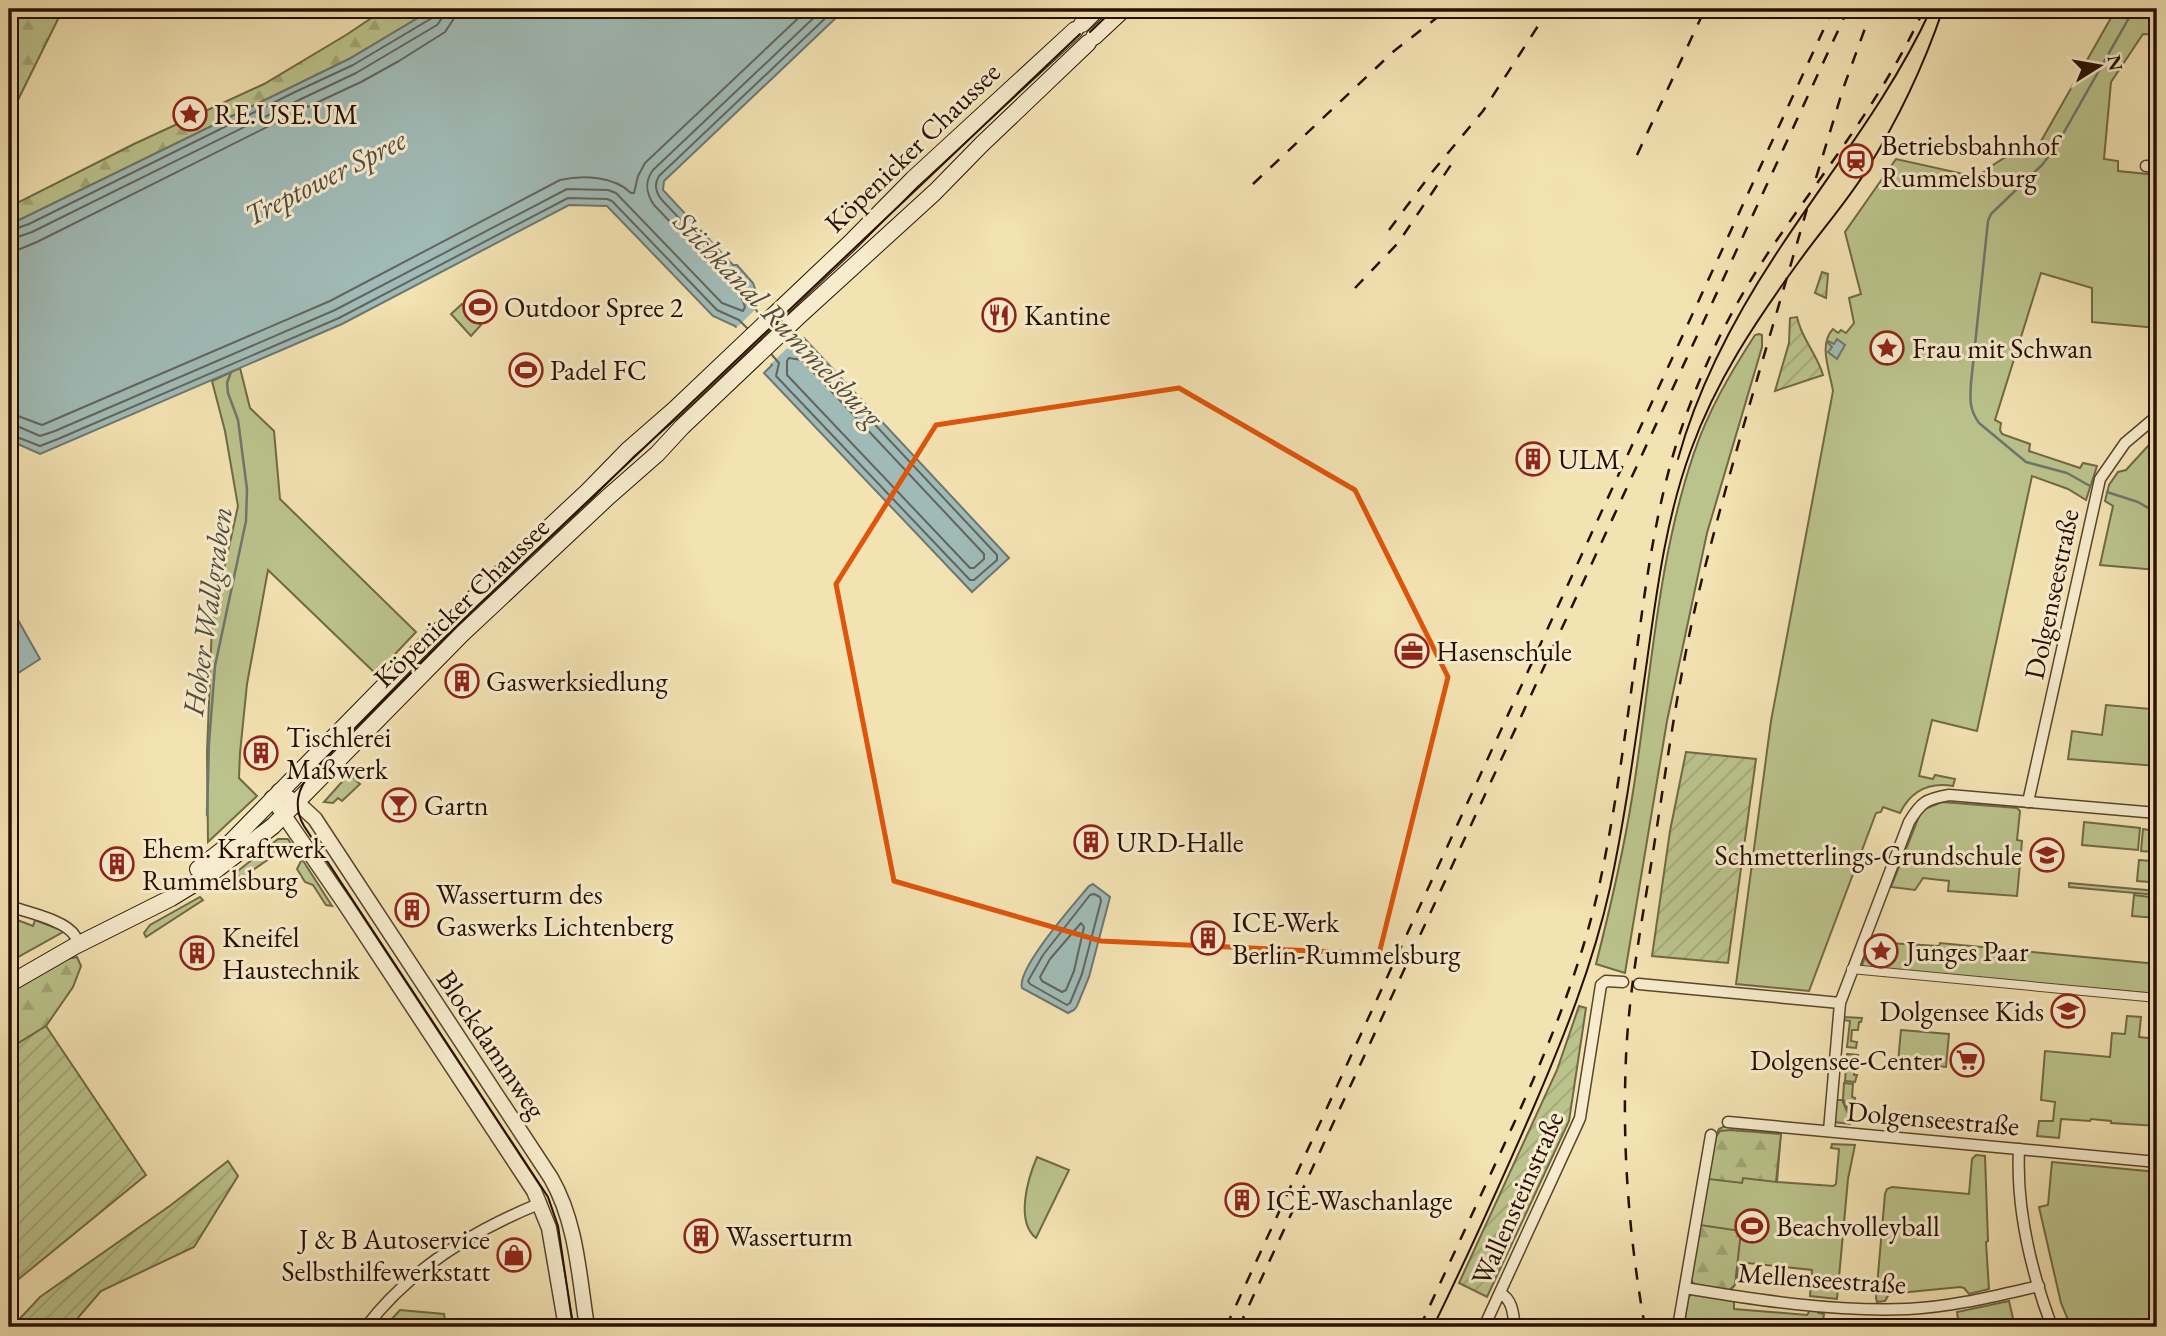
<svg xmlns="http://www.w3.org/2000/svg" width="2166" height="1336" viewBox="0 0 2166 1336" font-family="'EB Garamond',serif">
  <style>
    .green { fill: #bbc38c; stroke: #706946; stroke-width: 2 }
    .forest { fill: url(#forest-firs); stroke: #706946; stroke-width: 2 }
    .garden { fill: url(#garden-furrows); stroke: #706946; stroke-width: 2 }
    .water { fill: #a0bbb7; stroke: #6f766e; stroke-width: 2 }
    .pier { fill: #f3e2b2 }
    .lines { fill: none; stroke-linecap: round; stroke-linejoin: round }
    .shore { stroke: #63655c; stroke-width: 2 }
    .stream { stroke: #6f766e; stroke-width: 2.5 }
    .pedestrian-casing { stroke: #59442c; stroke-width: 10 }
    .minor-casing { stroke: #59442c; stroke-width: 13 }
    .tertiary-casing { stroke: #59442c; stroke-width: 17 }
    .secondary-casing { stroke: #260f00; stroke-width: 18 }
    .pedestrian { stroke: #f7eccd; stroke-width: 8 }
    .minor { stroke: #f7eccd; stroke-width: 10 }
    .tertiary { stroke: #f7eccd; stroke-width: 14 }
    .secondary { stroke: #f7eccd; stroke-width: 16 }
    .tram { stroke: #260f00; stroke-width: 2 }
    .rail { stroke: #260f00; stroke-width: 2.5; stroke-dasharray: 12 12; stroke-linecap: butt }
    .marked { fill: none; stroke: #de550b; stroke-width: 5; stroke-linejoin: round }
    .labels { text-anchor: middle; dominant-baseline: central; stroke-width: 6; stroke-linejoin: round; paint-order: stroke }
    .poi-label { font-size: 28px; fill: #260f00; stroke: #f7eccd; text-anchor: start }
    .street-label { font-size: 28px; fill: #260f00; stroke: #f7eccd }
    .water-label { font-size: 30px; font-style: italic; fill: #514b40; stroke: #f7eccd }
  </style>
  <defs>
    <pattern id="forest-firs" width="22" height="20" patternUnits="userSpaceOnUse" patternTransform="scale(1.75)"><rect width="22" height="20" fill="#bbc38c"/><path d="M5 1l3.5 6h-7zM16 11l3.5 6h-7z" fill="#a1a677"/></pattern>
    <pattern id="garden-furrows" width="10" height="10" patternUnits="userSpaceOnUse" patternTransform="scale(1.75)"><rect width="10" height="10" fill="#bbc38c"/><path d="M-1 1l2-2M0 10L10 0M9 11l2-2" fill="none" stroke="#a1a677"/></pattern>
  </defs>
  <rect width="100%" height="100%" fill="#f3e2b2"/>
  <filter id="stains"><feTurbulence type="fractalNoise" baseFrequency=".00286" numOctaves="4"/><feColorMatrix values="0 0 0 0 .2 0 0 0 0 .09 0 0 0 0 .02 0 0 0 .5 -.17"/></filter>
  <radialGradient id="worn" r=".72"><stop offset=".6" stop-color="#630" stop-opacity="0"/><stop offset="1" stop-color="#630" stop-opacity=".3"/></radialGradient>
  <!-- green -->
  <g class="green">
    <path d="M2116,9H2157V35L2143,34L2111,82L2104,159L2118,161V171L2157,175V328L2092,322V288L2041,273L1995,420L2001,423L2000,430L2002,434L2030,444L2029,451L2080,468L2083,463L2097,466L2086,500L2068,489L2032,476L1977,731L1932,720L1919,776L1933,779L1935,775L1955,779L1953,786C1929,782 1911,791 1900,813L1883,807L1881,812L1876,813L1809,991L1736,984L1771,721L1833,391C1830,372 1818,344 1833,329L1838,333L1841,330L1846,333L1854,323L1849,298L1861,294L1845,232L1896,159L1977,177C2000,160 2007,152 2036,150Z"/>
    <path d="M476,292L495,313L484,323L465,302Z"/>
    <path d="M462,304L481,325L471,336L451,314Z"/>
    <path d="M1759,334L1762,335V347L1707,533L1667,721L1625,973L1596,964C1610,909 1623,854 1632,798C1651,683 1656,564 1694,453C1708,411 1731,372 1755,335Z"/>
    <path d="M240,368L250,408L274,431L280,499L416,632L376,674L268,570L247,684L240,753L239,778L257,796L208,842L207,753L212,624L238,506L225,431L212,381Z"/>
    <path d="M2157,436V570L2100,565L2113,506L2105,501L2109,485L2118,472L2126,470Z"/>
    <path d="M2157,638V766L2068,759L2072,731L2102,735L2106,705L2150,709Z"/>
    <path d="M349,774L360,784L342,801L338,798L333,803L324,802Z"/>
    <path d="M1942,802L2017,808L2020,811L2017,840L2022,841L2017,896L1948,891L1949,881L1923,878L1915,890L1891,887L1920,814L1927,808Z"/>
    <path d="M2084,822L2140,828L2138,850L2082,845Z"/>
    <path d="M2143,829L2155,831L2153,852L2141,851Z"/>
    <path d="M278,839H288L296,852L283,857L279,852L250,872L253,878H242L234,874Z"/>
    <path d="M302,859L332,906L326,905L313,885L305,882L297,869Z"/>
    <path d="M2139,860L2151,861L2149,882L2137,881Z"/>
    <path d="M2069,883L2157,891V895L2069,887Z"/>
    <path d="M2134,895L2157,898V918L2132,916Z"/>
    <path d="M200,897L203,900L146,937L144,933L150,925Z"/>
    <path d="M12,918L33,926L35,920L61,930L63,932L9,962V928Z"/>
    <path d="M1871,942L1939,946L1940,943L2157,964V994L1861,968Z"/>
    <path d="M2127,1016L2141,1017L2139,1037L2157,1039V1126L2111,1123V1121L2091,1119L2090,1121L2061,1119L2059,1138L2037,1136L2039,1121H2053L2055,1102L2041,1100L2045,1051L2110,1057L2112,1033L2125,1034Z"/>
    <path d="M1843,1017L1862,1018L1861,1022H1859L1858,1030H1852L1851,1041L1857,1042L1856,1048L1847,1047L1850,1021L1843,1020Z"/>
    <path d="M1901,1030L1949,1034L1946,1067L1898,1062Z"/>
    <path d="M1847,1054L1858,1055V1060L1855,1061L1854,1075H1857L1855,1082L1845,1081Z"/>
    <path d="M1844,1083L1853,1084L1852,1097L1855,1098L1854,1102L1852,1103L1851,1115L1843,1099Z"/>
    <path d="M1835,1100H1842L1849,1116L1853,1117L1850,1124L1834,1122Z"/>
    <path d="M1725,1126L1781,1131L1777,1182L1833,1186L1836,1184L1839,1149L1831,1148L1832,1144L1855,1145L1848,1179L1837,1299L1810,1296L1812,1270L1738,1262C1737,1272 1739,1286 1728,1291L1692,1282L1691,1278L1714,1139L1719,1129Z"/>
    <path d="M1976,1155L1985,1156L1988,1241L1986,1242L1989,1289L1969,1294L1964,1288L1960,1287L1889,1294L1885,1301L1877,1302L1876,1298L1885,1194L1887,1189L1892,1187L1969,1194L1972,1159Z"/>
    <path d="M1037,1157L1069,1170L1036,1238C1015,1221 1028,1178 1037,1157Z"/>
    <path d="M2052,1162L2157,1172V1327H2071L2061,1303L2039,1207L2048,1205Z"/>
    <path d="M1694,1293L1734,1298V1309L1807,1315L1811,1309L1818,1310V1313L1824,1314L1822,1327H1684L1688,1297Z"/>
    <path d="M2009,1301L2015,1327H1959L1957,1312Z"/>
    <path d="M400,1310L444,1314L446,1327H391L387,1324Z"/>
  </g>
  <!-- forest -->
  <g class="forest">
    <path d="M9,9H63L9,118Z"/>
    <path d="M385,9H433L349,59L9,225V207L134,144L264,84L346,35Z"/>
    <path d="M77,957L81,966L73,987L46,1026L9,1049V991L67,959Z"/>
    <path d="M1731,1130L1781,1134L1776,1182L1743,1178L1742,1183L1708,1179L1715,1138L1720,1131Z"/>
    <path d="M1700,1225L1741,1231L1735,1285L1728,1291L1698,1286L1692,1282L1691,1278Z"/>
  </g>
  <!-- garden -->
  <g class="garden">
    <path d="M1822,272L1828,274L1826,298L1815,293Z"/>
    <path d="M1797,317C1801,338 1817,354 1823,375L1775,391L1789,343L1790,318Z"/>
    <path d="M1686,752L1756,759L1728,963L1652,956L1670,831Z"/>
    <path d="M1579,1006L1586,1008L1569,1121L1487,1297L1459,1283L1557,1070Z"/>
    <path d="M46,1026L146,1175L9,1287V1049Z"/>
    <path d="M228,1161L238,1176L194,1247L101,1291L70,1327H12L40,1297L171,1205Z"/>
  </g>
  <!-- water -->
  <g class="water">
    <path d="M433,9H868L840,14L664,181L663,190L733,265H737L753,283L761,305L797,343L804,338L1009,558L972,592L764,373L772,365L735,326L713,316L607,206L569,205L342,324L40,454L9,440V225L349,59Z"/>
    <path d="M1837,339L1845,345L1837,359L1828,352L1832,347L1827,342L1828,341L1834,344Z"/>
    <path d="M9,604L40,659L9,679Z"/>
    <path d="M1093,884L1110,897L1089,977L1077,1006L1074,1010L1068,1013L1022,988C1016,969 1075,903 1089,886Z"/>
  </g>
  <!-- pier -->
  <path class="pier" d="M763,302L797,339L799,337L760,374L768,365L734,330Z"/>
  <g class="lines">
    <!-- shore -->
    <g class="shore">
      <path d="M9,231L29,224L295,92L353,65L432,18L435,9"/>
      <path d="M9,240L32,232L299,100L356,73L437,25L442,18L444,9"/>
      <path d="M9,250L20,249L37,242L303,109L361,82L399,61L445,32L453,20L454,9"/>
      <path d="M760,315C745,299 752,282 727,269L661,199C655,191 654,184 659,176L835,9"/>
      <path d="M772,355L779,363L776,376L970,580H974L997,560V555L805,350L794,349L786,342"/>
      <path d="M789,358L802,360L984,554V559L974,568H970L787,375V361Z"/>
      <path d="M9,415L18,416L42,425L330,301L560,180C583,175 614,176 631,193H634L638,176L645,163L808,9"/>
      <path d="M9,425L17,426L40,436L55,431L335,310L567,189L608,190L616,193L722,303L743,311L745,307C740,291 734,285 721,275L654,205C646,193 644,182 653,170L823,9"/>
      <path d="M9,434L40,446L58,439L339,318L568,198L607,199L612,201L717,310L739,320L747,328"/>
      <path d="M1094,894L1100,897L1101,901L1082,974L1070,1003L1067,1005L1030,984L1028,981L1043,955L1090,895Z"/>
      <path d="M1081,923L1084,927L1074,971L1066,990L1062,992L1042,981L1040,977L1050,959Z"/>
    </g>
    <!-- stream -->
    <g class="stream">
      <path d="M2090,486L2067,473L2026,462L1979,423C1969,409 1970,399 1971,383L1988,221L1991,214L2042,165L2055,148L2134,9"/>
      <path d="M2107,492L2138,502L2157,513"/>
      <path d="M207,815L209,743L215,666L246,521L247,489L238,420L228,393L227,383L231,372"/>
    </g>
    <defs>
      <path id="pedestrian" d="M1851,969L2157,998"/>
      <g id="minor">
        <path d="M2146,166L2157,167"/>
        <path d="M2028,802L2100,479L2125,443L2157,416"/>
        <path d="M9,906C26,912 66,920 75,936"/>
        <path d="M1639,984L1840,1003"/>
        <path d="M1728,1122L2157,1162"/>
        <path d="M1829,1131L1840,1003L1909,822C1921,802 1926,799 1949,795L2157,813"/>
        <path d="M2019,1149C2016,1209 2031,1271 2052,1327"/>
        <path d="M1685,1288C1757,1300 1834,1312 1908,1309C1952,1307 1995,1296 2039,1286"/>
        <path d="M1500,1293C1513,1300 1513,1314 1515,1327"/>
        <path d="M366,1327C410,1269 474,1230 541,1203"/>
        <path d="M1484,1327L1576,1127L1580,1118L1601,985L1606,981L1623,982"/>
        <path d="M1678,1327L1711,1135"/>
      </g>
      <g id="tertiary">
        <path d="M279,791L302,807L315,819L551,1178C577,1223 579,1277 587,1327"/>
        <path d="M272,798L345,904L534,1191L549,1228L566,1327"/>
      </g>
      <g id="secondary">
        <path d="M1082,24L1097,9"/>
        <path d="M1094,37L1124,9"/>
        <path d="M198,869L226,847L429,640L588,491L628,450L675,409L850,243L913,179L1075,30"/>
        <path d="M9,984L75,946L171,898L212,873L273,826L462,634L608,497L657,454L682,427L798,317L935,192L982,144L1088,43"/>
      </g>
    </defs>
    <!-- pedestrian casing -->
    <use href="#pedestrian" class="pedestrian-casing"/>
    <!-- minor casing -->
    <use href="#minor" class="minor-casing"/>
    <!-- tertiary casing -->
    <use href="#tertiary" class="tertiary-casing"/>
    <!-- secondary casing -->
    <use href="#secondary" class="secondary-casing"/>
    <!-- pedestrian -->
    <use href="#pedestrian" class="pedestrian"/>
    <!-- minor -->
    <use href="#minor" class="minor"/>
    <!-- tertiary -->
    <use href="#tertiary" class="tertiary"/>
    <!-- secondary -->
    <use href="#secondary" class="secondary"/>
    <!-- tram -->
    <g class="tram">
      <path d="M1090,32L1114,9"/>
      <path d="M1678,459C1699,383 1736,314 1780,248C1832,169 1891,96 1931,9"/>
      <path d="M573,1327L558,1226L548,1197L304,826C293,807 297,788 312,772L470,613L1080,34"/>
      <path d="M1433,1327C1468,1256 1500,1184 1532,1111C1563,1039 1593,965 1610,888C1626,813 1636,737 1647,661C1657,589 1666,518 1691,450C1716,381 1755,322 1798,263C1820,232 1846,203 1866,171C1898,120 1924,65 1943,9"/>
    </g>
    <!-- rail -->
    <g class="rail">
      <path d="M1637,155L1705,9"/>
      <path d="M1816,178L1843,89L1872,9"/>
      <path d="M1253,184L1394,51L1448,9"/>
      <path d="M1389,230L1433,171L1483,111L1549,9"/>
      <path d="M1355,288L1398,243L1457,156"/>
      <path d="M1226,1327L1833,9"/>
      <path d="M1239,1327L1848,9"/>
      <path d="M1420,1327C1448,1266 1476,1206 1504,1145C1543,1060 1580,974 1600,882C1618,797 1628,712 1640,627C1650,553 1662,479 1688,410C1709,353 1736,301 1770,250C1824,171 1884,97 1924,9"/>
      <path d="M1645,1327C1629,1238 1622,1148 1626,1057C1629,987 1643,916 1654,846C1668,757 1680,667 1702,579C1734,452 1773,327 1809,202"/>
    </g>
  </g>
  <!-- marked area -->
  <path class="marked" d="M1179,388L1355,490L1448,677L1379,954L1101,941L894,881L836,584L936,425Z"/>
  <!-- icons -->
  <defs>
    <symbol id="sight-ring" viewBox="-11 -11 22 22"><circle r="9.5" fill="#f7eccd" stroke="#8f2418" stroke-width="1.5"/><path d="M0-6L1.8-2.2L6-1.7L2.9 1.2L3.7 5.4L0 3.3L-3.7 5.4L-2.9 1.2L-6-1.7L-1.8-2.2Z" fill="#8f2418"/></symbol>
    <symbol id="station-ring" viewBox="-11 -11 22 22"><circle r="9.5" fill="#f7eccd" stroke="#8f2418" stroke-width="1.5"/><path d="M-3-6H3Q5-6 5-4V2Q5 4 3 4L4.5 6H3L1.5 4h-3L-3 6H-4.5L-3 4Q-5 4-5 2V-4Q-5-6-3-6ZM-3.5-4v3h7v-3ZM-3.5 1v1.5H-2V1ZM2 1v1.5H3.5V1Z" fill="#8f2418"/></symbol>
    <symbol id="stadium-ring" viewBox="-11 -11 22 22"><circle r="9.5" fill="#f7eccd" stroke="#8f2418" stroke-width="1.5"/><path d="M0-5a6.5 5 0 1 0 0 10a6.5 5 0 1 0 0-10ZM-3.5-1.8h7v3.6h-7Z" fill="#8f2418"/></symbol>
    <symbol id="restaurant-ring" viewBox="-11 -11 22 22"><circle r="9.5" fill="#f7eccd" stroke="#8f2418" stroke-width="1.5"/><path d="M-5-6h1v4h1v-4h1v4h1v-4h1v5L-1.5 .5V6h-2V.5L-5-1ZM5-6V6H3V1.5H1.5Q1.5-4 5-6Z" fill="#8f2418"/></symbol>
    <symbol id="building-ring" viewBox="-11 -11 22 22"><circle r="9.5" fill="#f7eccd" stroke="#8f2418" stroke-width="1.5"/><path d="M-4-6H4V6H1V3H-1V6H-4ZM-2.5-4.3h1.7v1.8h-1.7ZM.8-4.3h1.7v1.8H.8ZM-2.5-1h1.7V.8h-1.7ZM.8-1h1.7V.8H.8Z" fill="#8f2418"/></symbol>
    <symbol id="office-ring" viewBox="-11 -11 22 22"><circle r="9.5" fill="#f7eccd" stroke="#8f2418" stroke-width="1.5"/><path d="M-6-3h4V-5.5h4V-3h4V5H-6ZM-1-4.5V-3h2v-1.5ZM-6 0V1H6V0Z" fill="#8f2418"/></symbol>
    <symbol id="bar-ring" viewBox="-11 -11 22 22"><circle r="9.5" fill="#f7eccd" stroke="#8f2418" stroke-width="1.5"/><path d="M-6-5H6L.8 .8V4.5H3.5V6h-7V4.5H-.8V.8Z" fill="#8f2418"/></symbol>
    <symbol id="school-ring" viewBox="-11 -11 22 22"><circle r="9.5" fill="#f7eccd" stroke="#8f2418" stroke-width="1.5"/><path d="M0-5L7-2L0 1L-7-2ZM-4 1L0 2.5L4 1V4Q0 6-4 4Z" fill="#8f2418"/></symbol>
    <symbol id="supermarket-ring" viewBox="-11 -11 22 22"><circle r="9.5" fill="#f7eccd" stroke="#8f2418" stroke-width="1.5"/><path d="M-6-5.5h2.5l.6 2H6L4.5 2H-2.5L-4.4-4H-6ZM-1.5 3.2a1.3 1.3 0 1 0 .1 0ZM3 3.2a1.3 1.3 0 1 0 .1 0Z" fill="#8f2418"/></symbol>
    <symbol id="shop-ring" viewBox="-11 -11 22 22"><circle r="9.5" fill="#f7eccd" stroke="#8f2418" stroke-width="1.5"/><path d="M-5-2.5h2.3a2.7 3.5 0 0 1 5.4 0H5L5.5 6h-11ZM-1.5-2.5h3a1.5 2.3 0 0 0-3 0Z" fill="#8f2418"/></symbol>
  </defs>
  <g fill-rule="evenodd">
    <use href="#sight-ring" x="171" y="95" width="38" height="38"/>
    <use href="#station-ring" x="1837" y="142" width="38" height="38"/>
    <use href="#stadium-ring" x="461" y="288" width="38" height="38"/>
    <use href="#restaurant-ring" x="980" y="296" width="38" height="38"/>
    <use href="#sight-ring" x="1868" y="329" width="38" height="38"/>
    <use href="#stadium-ring" x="507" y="351" width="38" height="38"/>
    <use href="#building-ring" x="1514" y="440" width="38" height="38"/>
    <use href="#office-ring" x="1393" y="632" width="38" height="38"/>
    <use href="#building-ring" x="443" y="662" width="38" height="38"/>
    <use href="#building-ring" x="242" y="734" width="38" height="38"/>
    <use href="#bar-ring" x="380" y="786" width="38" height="38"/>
    <use href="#building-ring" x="1072" y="823" width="38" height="38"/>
    <use href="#school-ring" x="2028" y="836" width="38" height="38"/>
    <use href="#building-ring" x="98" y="845" width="38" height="38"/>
    <use href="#building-ring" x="393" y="891" width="38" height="38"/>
    <use href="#building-ring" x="1189" y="919" width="38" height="38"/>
    <use href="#sight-ring" x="1862" y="932" width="38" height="38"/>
    <use href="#building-ring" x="178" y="934" width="38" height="38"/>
    <use href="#school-ring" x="2049" y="992" width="38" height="38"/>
    <use href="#supermarket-ring" x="1948" y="1041" width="38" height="38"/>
    <use href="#building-ring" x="1223" y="1181" width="38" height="38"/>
    <use href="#stadium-ring" x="1733" y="1207" width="38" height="38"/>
    <use href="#building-ring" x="682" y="1217" width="38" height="38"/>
    <use href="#shop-ring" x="495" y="1236" width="38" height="38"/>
  </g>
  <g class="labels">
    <!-- poi labels -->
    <g class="poi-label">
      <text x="214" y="114">RE.USE.UM</text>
      <text x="1881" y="145">Betriebsbahnhof<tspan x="1881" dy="32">Rummelsburg</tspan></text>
      <text x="504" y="307">Outdoor Spree 2</text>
      <text x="1024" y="315">Kantine</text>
      <text x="1912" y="348">Frau mit Schwan</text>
      <text x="550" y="370">Padel FC</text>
      <text x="1558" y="459">ULM</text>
      <text x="1436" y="651">Hasenschule</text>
      <text x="486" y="681">Gaswerksiedlung</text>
      <text x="286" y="737">Tischlerei<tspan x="286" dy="32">Maßwerk</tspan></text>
      <text x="424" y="805">Gartn</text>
      <text x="1116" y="842">URD-Halle</text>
      <text x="142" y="848">Ehem. Kraftwerk<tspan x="142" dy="32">Rummelsburg</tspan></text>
      <text x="2022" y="855" text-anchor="end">Schmetterlings-Grundschule</text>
      <text x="436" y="894">Wasserturm des<tspan x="436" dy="32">Gaswerks Lichtenberg</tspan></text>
      <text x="1232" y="922">ICE-Werk<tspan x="1232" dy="32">Berlin-Rummelsburg</tspan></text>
      <text x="222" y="937">Kneifel<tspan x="222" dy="32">Haustechnik</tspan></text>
      <text x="1906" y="951">Junges Paar</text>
      <text x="2044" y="1011" text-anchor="end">Dolgensee Kids</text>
      <text x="1942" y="1060" text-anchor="end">Dolgensee-Center</text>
      <text x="1266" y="1200">ICE-Waschanlage</text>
      <text x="1776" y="1226">Beachvolleyball</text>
      <text x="726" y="1236">Wasserturm</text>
      <text x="490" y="1239" text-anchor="end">J &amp; B Autoservice<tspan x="490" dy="32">Selbsthilfewerkstatt</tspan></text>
    </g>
    <!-- street labels -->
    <g class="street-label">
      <text transform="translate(912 147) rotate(-44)">Köpenicker Chaussee</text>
      <text transform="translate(2051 594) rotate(-78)">Dolgenseestraße</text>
      <text transform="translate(461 602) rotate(-44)">Köpenicker Chaussee</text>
      <text transform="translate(492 1044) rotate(56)">Blockdammweg</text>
      <text transform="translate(1933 1118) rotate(5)">Dolgenseestraße</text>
      <text transform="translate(1517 1198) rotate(-66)">Wallensteinstraße</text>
      <text transform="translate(1822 1278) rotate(4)">Mellenseestraße</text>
    </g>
    <!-- water labels -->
    <g class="water-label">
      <text transform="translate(325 177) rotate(-27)">Treptower Spree</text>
      <text transform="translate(779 319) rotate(46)">Stichkanal Rummelsburg</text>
      <text transform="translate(207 611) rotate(-82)">Hoher Wallgraben</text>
    </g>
  </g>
  <!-- margin -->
  <rect width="2166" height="1336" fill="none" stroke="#f3e2b2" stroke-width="35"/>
  <rect x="10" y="10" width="2145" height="1315" fill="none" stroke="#260f00" stroke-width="3.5"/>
  <rect x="18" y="18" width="2131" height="1301" fill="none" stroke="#260f00" stroke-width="2"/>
  <!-- north arrow -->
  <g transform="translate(2099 66) rotate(79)" stroke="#f7eccd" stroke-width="5" paint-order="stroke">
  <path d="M0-5L12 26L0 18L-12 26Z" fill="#260f00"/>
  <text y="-10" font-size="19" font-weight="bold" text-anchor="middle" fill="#260f00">N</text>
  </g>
  <rect width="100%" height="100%" filter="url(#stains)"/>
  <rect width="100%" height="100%" fill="url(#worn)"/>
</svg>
